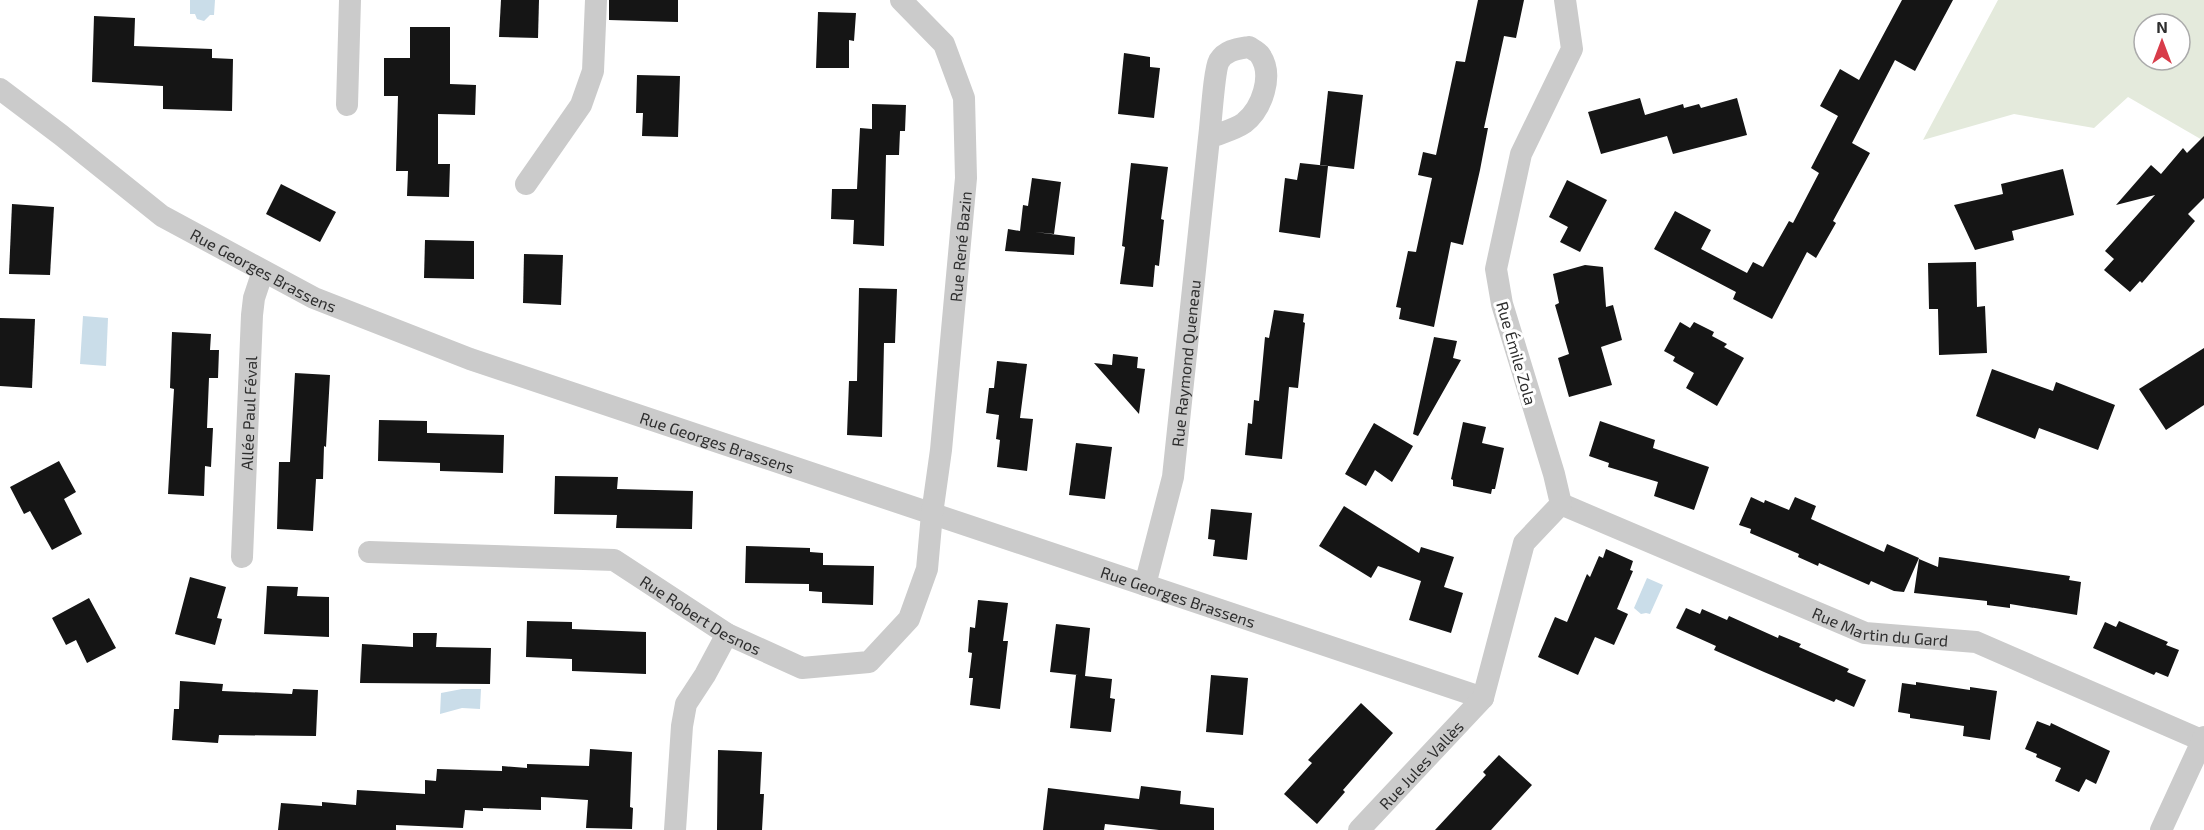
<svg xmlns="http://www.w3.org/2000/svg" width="2204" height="830" viewBox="0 0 2204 830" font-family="'Exo 2',sans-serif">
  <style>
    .green { fill: #e4eadc; fill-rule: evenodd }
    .water { fill: #cadde9 }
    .building { fill: #151515 }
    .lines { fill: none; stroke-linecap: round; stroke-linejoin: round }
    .minor { stroke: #cbcbcb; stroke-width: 22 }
    .labels { text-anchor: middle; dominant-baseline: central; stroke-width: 6; stroke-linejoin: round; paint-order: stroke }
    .street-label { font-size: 16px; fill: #2e2e2e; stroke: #fff }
  </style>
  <rect width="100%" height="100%" fill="#fff"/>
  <!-- green -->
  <path class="green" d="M1998,0H2204V141L2128,97L2094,128L2014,114L1923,140ZM2144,24H2180V60H2144Z"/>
  <!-- water -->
  <g class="water">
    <path d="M190,0H215L214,15H210L204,21L197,19L195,14H190Z"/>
    <path d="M83,316L108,318L106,366L80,364Z"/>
    <path d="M1647,578L1663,585L1650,614L1646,613L1641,614L1634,608Z"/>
    <path d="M462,689H481L480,709L462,708L440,714L441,693Z"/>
  </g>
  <!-- building -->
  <g class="building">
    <path d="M501,0H539L538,38L499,37Z"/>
    <path d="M609,0H678V22L609,20Z"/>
    <path d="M1478,0H1524L1516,38L1504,36L1484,128H1488L1480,170L1463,245L1451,242L1434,327L1399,319L1401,308L1396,307L1408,251L1416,252L1432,178L1418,175L1423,152L1436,155L1456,61L1465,62Z"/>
    <path d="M1902,0H1953L1915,71L1895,60L1852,143L1870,153L1833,221L1836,223L1816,258L1807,252L1772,319L1733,299L1736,292L1654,249L1675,211L1711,230L1701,249L1747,273L1753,262L1763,267L1789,221L1793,223L1819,173L1811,168L1838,116L1820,106L1840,69L1859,80Z"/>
    <path d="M818,12L856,13L854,41L849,40V68H816Z"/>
    <path d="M94,16L135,18L134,46L212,49V58L233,59L232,111L163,109V86L92,82Z"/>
    <path d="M410,27H450V84L476,85L475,115L438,114V164H450L449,197L407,196L408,171H396L398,96H384V58H410Z"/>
    <path d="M1124,53L1150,57V67L1160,68L1154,118L1118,114Z"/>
    <path d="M637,75L680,76L678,137L642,136L643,113H636Z"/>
    <path d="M1328,91L1363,95L1354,169L1320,165Z"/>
    <path d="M1640,98L1645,115L1683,104L1684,108L1699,104L1701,108L1737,98L1747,135L1673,154L1667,136L1601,154L1588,112Z"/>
    <path d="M872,104L906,105L905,131H900L899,155H886L884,246L853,244L854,220L831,219L832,189H857L860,128L872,129Z"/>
    <path d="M2204,136V198L2188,214L2195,221L2142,283L2140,281L2130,292L2104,270L2114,259L2105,251L2155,195L2116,205L2151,165L2161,174L2183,148L2187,153Z"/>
    <path d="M1131,163L1168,167L1161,219L1164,220L1159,266L1155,265L1153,287L1120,284L1125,247L1122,246Z"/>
    <path d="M1300,163L1328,166L1320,238L1279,232L1285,178L1297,180Z"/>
    <path d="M2063,169L2074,215L2012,231L2014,240L1975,250L1954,205L2003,194L2001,184Z"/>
    <path d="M1032,178L1061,182L1054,234L1035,232L1075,237L1074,255L1005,251L1008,229L1020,231L1023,205L1028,206Z"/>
    <path d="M1567,180L1607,200L1580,252L1560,242L1568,227L1549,217Z"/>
    <path d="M281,184L336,212L320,242L266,214Z"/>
    <path d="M12,204L54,207L50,275L9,274Z"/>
    <path d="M425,240L474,241V279L424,278Z"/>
    <path d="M524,254L563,255L561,305L523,303Z"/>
    <path d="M1976,262L1977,307L1985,306L1987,353L1939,355L1938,309H1929L1928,263Z"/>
    <path d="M1585,265L1603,267L1606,307L1613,305L1622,340L1601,347L1612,385L1569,397L1558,358L1569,354L1555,305L1559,303L1553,274Z"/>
    <path d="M859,288L897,289L895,343H884L882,437L847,435L849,381H857Z"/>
    <path d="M1274,310L1304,314L1303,322L1305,323L1298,388L1289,387L1282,459L1245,455L1248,423L1252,424L1254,400L1259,401L1265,337L1269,338Z"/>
    <path d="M0,318L35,319L32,388L0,386Z"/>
    <path d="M1680,322L1690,328L1694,322L1714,332L1712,336L1727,344L1724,347L1744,358L1717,406L1686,388L1694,373L1673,361L1675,357L1664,351Z"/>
    <path d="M172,332L211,334L210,350H219L218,378H209L207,428H213L211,467L205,466L204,496L168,494L174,389L170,388Z"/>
    <path d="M1434,337L1457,341L1453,358L1461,360L1418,436L1413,434Z"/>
    <path d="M2204,348V405L2166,430L2139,389Z"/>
    <path d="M1113,354L1138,357L1137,368L1145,369L1139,414L1094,363L1112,365Z"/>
    <path d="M997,361L1027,364L1020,418L1033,419L1027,471L997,467L1000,440L996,439L999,415L986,413L989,388H994Z"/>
    <path d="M1992,369L2053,391L2056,382L2115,405L2098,450L2039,428L2035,439L1976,416Z"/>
    <path d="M295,373L330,375L326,447L324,446L323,479H316L313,531L277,529L279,462H290Z"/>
    <path d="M379,420L427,421V433L504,435L503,473L440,471V463L378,461Z"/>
    <path d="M1600,421L1655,440L1653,448L1709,467L1694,510L1654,496L1658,482L1608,467L1609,463L1589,456Z"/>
    <path d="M1463,422L1486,427L1482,443L1504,448L1495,489H1492L1491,494L1453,486V480L1451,479Z"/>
    <path d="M1374,423L1413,446L1392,482L1375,470L1366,486L1345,474Z"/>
    <path d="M1076,443L1112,447L1105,499L1069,495Z"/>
    <path d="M59,461L76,492L64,499L82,534L52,550L30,511L24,514L10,487Z"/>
    <path d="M555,476L618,477L617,489L693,491L692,529L616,528L617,515L554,514Z"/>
    <path d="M1751,497L1764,503L1765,500L1789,510L1795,497L1816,506L1811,519L1884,552L1887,544L1919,558L1904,592L1894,591L1871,581L1869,585L1819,563L1818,566L1798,557L1799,554L1750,533L1751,529L1739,525Z"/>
    <path d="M1344,506L1419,553L1421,547L1454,557L1444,587L1463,593L1451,633L1409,620L1421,581L1378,566L1371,578L1319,546Z"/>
    <path d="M1211,509L1252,513L1247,560L1213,556L1215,540L1208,539Z"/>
    <path d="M746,546L810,548V552L823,553V565L874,566L873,605L822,603V592L809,591V584L745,583Z"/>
    <path d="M1606,549L1633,561L1630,570L1633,571L1617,609L1628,614L1614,645L1595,637L1578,675L1538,657L1555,617L1567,622L1587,574L1590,577L1599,556L1603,558Z"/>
    <path d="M1939,557L2070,576L2069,580L2081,582L2077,615L2010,604V608L1987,605V601L1914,593L1919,559L1938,567Z"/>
    <path d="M190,577L226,587L217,618L222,619L215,645L175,634Z"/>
    <path d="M267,586L298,587L297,596L329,597V637L264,634Z"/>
    <path d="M89,598L116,648L87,663L76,640L66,645L52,618Z"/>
    <path d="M978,600L1008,603L1003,641H1008L1000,709L970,705L973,678H969L972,653L968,652L970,627L975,628Z"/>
    <path d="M1686,608L1700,614L1702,609L1727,620L1729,616L1778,638L1779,635L1801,644L1799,647L1849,669L1847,672L1866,680L1854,707L1836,699L1834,702L1764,672L1714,650L1716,646L1676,628Z"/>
    <path d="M527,621L572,622V629L646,632V674L572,671V659L526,657Z"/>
    <path d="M2119,621L2168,642L2166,645L2179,650L2168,677L2156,672L2154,675L2093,648L2105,622L2116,627Z"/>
    <path d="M1056,624L1090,628L1085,676L1112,679L1110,698L1115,699L1111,732L1070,728L1076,675H1078L1050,672Z"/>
    <path d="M413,633H437L436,647L491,648L490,684L360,683L362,644L413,647Z"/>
    <path d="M1211,675L1248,678L1243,735L1206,732Z"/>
    <path d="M180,681L223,684L222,691L292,694L293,689L318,690L316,736L219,735L218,743L172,740L174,709H179Z"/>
    <path d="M1916,682L1970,690V687L1997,691L1990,740L1963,736L1964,726L1910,718V714L1898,712L1902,683L1916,685Z"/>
    <path d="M1361,703L1393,733L1343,790L1345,792L1317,824L1284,794L1312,763L1308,760Z"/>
    <path d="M2037,721L2050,726L2051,723L2110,751L2096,784L2086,779L2079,792L2055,781L2061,768L2036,757L2037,754L2025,749Z"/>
    <path d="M590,749L632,752L630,807L633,808L632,829L586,828L588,800L541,797V810L483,808V811L465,810L463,828L396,825V830H278L281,803L322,806V802L356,805L357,790L425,794V780L436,781L437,769L502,771V766L527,768V764L589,766Z"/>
    <path d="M718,750L762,752L760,794H764L762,830H717Z"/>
    <path d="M1499,755L1532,785L1491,830H1435L1486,775L1483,772Z"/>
    <path d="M1141,786L1181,791L1180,804L1214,808V830H1159L1105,824L1104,830H1043L1048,788L1139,799Z"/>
  </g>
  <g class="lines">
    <!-- minor -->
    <g class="minor">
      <path id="s1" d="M0,89L61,135L162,216L314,298L470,359L1483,698"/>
      <path d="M347,105L350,0"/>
      <path d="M526,184L581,105L593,71L596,0"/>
      <path id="s2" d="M1561,504L1865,633L1976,642L2201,740"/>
      <path id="s3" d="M369,552L614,560L727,634L802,668L869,662L909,619L927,569L932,514L941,450L966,178L964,98L944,44L901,0"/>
      <path id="s4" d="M242,557L252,315L254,298L263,271"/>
      <path id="s5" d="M1145,585L1173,477L1209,138C1211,124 1214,70 1219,61C1226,50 1237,49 1249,47C1252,49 1258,52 1260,55C1274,75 1262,109 1244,123C1234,130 1220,133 1209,138"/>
      <path d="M675,830L682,726L686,704L705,675L727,634"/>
      <path id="s6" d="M1359,830L1483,698L1524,543L1561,504L1554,474L1502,304L1496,269L1521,154L1572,49L1565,0"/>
      <path d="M2161,830L2204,737"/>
    </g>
  </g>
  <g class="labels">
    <!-- street labels -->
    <g class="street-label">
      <text stroke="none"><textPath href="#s3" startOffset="966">Rue René Bazin</textPath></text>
      <text stroke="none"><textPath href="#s1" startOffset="321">Rue Georges Brassens</textPath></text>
      <text transform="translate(1517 353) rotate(74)">Rue Émile Zola</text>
      <text stroke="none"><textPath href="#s5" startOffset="226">Rue Raymond Queneau</textPath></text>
      <text stroke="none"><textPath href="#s4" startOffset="144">Allée Paul Féval</textPath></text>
      <text stroke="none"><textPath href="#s1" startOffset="807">Rue Georges Brassens</textPath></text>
      <text stroke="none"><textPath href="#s1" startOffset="1293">Rue Georges Brassens</textPath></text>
      <text stroke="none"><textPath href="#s3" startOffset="348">Rue Robert Desnos</textPath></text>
      <text stroke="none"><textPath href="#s2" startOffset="344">Rue Martin du Gard</textPath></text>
      <text stroke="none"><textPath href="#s6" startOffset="90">Rue Jules Vallès</textPath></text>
    </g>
  </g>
  <!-- north arrow -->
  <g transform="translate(2162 42)"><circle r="28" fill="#ffffff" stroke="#ababab" stroke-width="1.5"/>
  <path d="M0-4.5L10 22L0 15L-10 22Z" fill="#d83c4a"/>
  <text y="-9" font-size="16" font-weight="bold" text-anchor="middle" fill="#2e2e2e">N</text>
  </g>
</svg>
